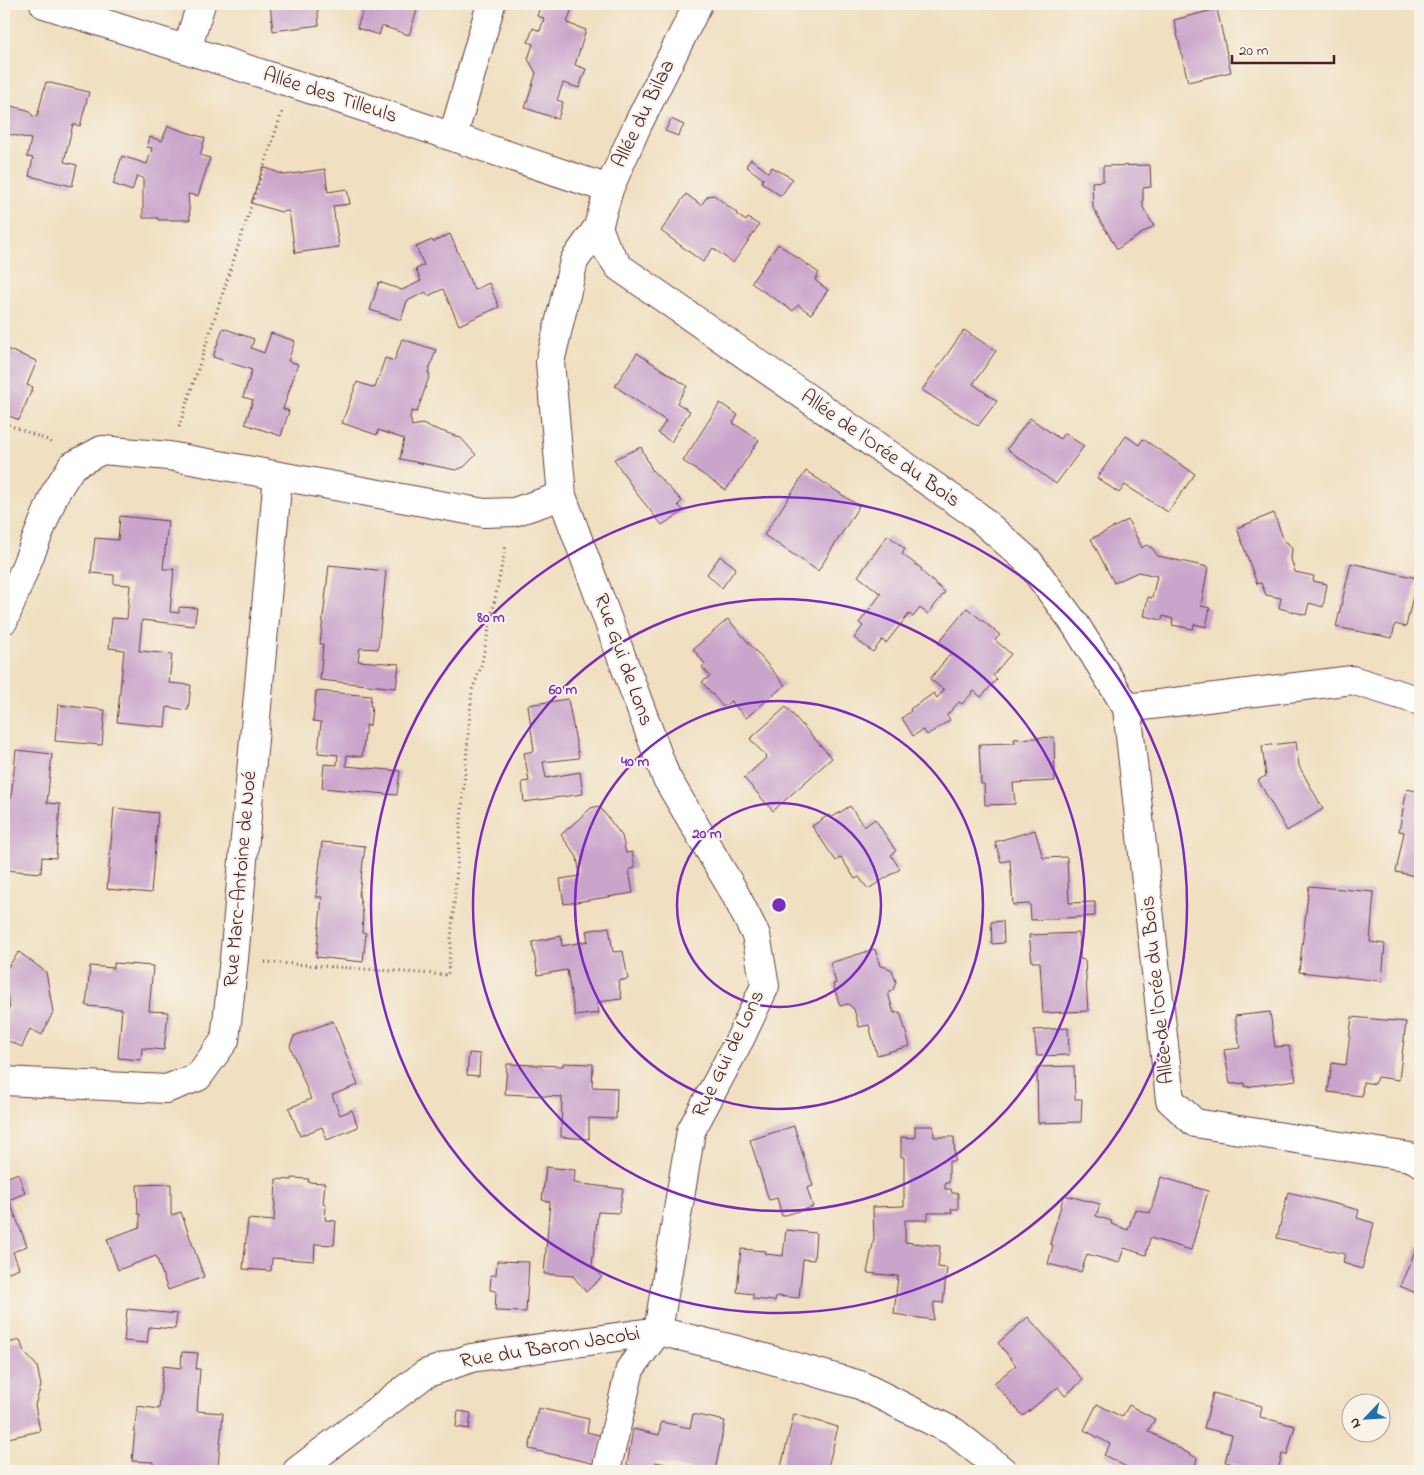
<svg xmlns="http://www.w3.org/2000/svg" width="1424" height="1475" viewBox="0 0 1424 1475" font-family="'Indie Flower',sans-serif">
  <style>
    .building { fill: #c9a4cb }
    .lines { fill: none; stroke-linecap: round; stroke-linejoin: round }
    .minor-casing { stroke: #633c41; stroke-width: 30 }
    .path { stroke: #633c41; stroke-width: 3; stroke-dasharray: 1 4; stroke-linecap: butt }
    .minor { stroke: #fff; stroke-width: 28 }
    .ring { fill: none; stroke: #7b2cbf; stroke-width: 2.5 }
    .labels { text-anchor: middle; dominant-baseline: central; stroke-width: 4; stroke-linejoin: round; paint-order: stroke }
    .street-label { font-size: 21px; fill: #4a1f2b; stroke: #f7f3e8 }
    .centre { fill: #7b2cbf; stroke: #f7f3e8; stroke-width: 2.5 }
    .ring-label { font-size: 15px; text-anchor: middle; font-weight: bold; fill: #7b2cbf; stroke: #f7f3e8; stroke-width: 4; stroke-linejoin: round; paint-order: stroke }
  </style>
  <rect width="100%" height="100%" fill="#f7f3e8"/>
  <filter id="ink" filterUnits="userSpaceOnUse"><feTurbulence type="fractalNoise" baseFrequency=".02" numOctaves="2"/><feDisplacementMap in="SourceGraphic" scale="10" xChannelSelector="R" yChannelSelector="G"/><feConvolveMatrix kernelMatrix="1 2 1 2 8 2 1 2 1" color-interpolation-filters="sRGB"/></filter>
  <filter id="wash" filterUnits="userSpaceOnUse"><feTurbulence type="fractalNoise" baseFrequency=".0096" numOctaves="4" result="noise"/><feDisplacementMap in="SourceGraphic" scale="20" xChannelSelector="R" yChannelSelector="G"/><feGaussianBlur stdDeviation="1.12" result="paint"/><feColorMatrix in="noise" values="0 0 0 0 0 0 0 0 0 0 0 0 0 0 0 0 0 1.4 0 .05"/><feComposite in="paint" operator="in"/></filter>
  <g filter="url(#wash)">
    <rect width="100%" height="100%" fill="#f0dfc0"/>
    <g id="blocks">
      <!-- building -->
      <g class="building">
        <path d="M270,4H317L319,25L273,31Z"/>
        <path d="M365,4H419L409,35L382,26L379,35L357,28Z"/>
        <path d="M541,4L573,5L567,23L586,30L575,65L586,69L579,88L563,83L557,100L563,102L558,119L525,108L536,73L528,59L533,44L528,42L533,28L540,31L544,18L537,16Z"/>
        <path d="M1217,9L1231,72L1188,82L1174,20Z"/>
        <path d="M46,82L89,92L80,126L73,124L64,162L77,165L72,186L29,176L33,158L27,157L31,139L4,133L11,106L28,110L33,116L37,117Z"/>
        <path d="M671,119L684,125L678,136L665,131Z"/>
        <path d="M168,126L205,138L200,155L210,158L198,196L188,194L190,220H158V218H143V178L137,176L132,191L113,184L122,156L147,164L152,148L147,147L150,137L162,141Z"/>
        <path d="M751,159L768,172L772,167L793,179L781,196L761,182L763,179L746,166Z"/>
        <path d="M1150,165L1151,187L1143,188V207L1154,226L1117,249L1093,208L1092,182L1103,181V166Z"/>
        <path d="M263,167L285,175L325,169L328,192L347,189L350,204L333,206L339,247L295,253L289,211L281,212L251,203Z"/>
        <path d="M686,194L701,205L708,196L714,195L737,213L736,214L746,221L748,218L759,225L733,263L713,248L703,262L661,231Z"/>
        <path d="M450,234L474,290L489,283L499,307L459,325L443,289L428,296L426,292L407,301L401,320L370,310L379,282L402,290L421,281L416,269L424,265L416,247L432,240L433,242Z"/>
        <path d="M778,244L819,273L815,280L828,290L811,314L798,305L793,311L751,283Z"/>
        <path d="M223,328L254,339L251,348L264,353L271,333L295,341L288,361L298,364L283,409L289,411L281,436L245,424L253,400L243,397L252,370L213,357Z"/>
        <path d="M964,330L996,351L973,384L997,401L978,426L922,390Z"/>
        <path d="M402,339L436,350L428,373L430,374L417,412L412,411L410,416L412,426L422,424L461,438L476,455L464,467L456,470L400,459L404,439L378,430L377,435L342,423L357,382L375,388L385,358L394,361Z"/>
        <path d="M4,348L37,361L27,385L33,387L19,420L4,414Z"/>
        <path d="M637,353L687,386L677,403L690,411L671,442L658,433L666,421L615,386Z"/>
        <path d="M720,403L738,415L733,423L759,440L726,490L683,461Z"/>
        <path d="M1030,418L1060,439L1064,433L1084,446L1056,484L1007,449Z"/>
        <path d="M1126,436L1139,445L1143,439L1195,474L1168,512L1125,485L1119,493L1097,478Z"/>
        <path d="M641,447L652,470L682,501L678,505L684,511L662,525L637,494L614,459Z"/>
        <path d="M806,471L859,506L818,571L764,535Z"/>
        <path d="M1274,513L1284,541L1288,543L1292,549L1291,559L1295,572L1314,576L1313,581L1327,584L1323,607L1309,603L1306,615L1279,608L1281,598L1266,595L1261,583L1257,584L1237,528Z"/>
        <path d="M120,516L168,521L163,569H174L170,612L179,613V607L197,608L194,626L142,620L139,651L172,654L169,683L191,685L188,710L167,707L165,727L117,722L124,650L109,648L112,618L127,619L130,585L114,584V575L91,573L95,538L118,540Z"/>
        <path d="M1128,520L1142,548L1146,545L1152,548L1158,556L1208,567L1201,606L1210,608L1206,627L1194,624L1193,629L1172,625L1173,619L1163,616L1162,620L1144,616L1148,597L1152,598L1157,576L1138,572L1114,583L1091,539Z"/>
        <path d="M888,535L905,549L902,554L922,569L921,571L945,592L928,614L920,608L913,617L909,614L886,643L882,640L873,652L854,638L863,626L859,623L881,594L858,576Z"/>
        <path d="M720,556L736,568L722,588L707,574Z"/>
        <path d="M1351,563L1417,578L1406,627L1395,624L1392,638L1336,627Z"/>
        <path d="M329,565L386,571L378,649L360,648L358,661L399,664L396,688L320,680L323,644H320Z"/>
        <path d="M967,608L1000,635L995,640L1011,654L993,675L997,679L981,697L974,691L962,704L959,702L947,715L950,720L927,735L923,730L913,736L902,718L911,711L910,709L934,693L937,698L944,690L930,679L951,653L938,643Z"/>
        <path d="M728,619L785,685L746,718L731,701L723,707L702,682L710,676L702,667L705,664L693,649Z"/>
        <path d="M316,691L371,696L370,706H372L370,726L366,725L362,757L347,755L346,766L400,771L397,795L322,788L324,764L337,765L338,755L318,753L321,722L313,721Z"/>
        <path d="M568,699L579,758L543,762L546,778L580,772L583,794L524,802L522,782L529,781L524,753L534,751L528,705Z"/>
        <path d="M58,705L105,710L102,745L55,741Z"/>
        <path d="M786,707L832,758L773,811L744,778L767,757L750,739Z"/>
        <path d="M1054,737L1055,781L1013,783L1015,804L985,805L984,784H981L979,744L1015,743L1014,739Z"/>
        <path d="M1296,742L1299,766L1323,809L1287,831L1258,780L1266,776L1262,746Z"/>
        <path d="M16,750L52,754L47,803L60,804L56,858L42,857L41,873L4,870L7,833L4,832V798L11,799Z"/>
        <path d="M1407,789L1420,792V877L1396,872L1404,832L1399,831Z"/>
        <path d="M599,806L622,836L626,853L632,852L635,868L629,870L633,893L564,904L560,879L580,876L577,857L561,835L591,808Z"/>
        <path d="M850,806L864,827L875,819L896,851L891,855L900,869L868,889L859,877L855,879L841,857L836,861L812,826L829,815L831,818Z"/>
        <path d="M114,808L158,813L151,893L107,889Z"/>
        <path d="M1035,830L1043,858L1067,857L1069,903L1095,902V916L1031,920L1030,904L1013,905L1010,860L1001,862L995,842Z"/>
        <path d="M322,842L365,846L359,895L363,914L362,932L366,933L363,962L316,957L322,897H316Z"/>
        <path d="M1309,886L1374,892L1370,942L1385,944L1382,981L1299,972Z"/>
        <path d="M1003,921L1004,943L992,944L991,922Z"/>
        <path d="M609,927L613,952L623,951L628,979L618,981L622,999L597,1002L599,1013L575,1016L567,970L538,975L532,942L561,936L562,946L588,941L586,931Z"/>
        <path d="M1079,933L1080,959L1085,960L1088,1011L1043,1013L1040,962H1032L1029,935Z"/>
        <path d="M875,949L880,966L886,967L892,970L896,982L893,990L888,993L894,1013L900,1012L910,1046L877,1055L869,1025L859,1027L854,1009L848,1004L840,1006L833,984L836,983L830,963Z"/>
        <path d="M19,952L46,972L53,1012L42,1035L30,1029L22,1047L4,1039V1019L10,1007L7,994L4,992V972Z"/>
        <path d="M114,963L153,966L149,1011L168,1012L164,1050L142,1048L141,1060L118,1058L122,1009L86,1006L90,966L114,968Z"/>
        <path d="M1270,1012L1275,1047L1289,1046L1296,1080L1245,1087V1083L1230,1084L1224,1050L1240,1048L1235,1016Z"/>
        <path d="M1352,1017L1406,1022L1399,1080L1377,1077L1375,1084L1363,1082L1362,1096L1328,1092L1332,1063L1346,1065Z"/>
        <path d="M333,1021L358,1085L332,1095L340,1115L352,1110L358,1127L327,1140L322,1127L300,1136L289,1108L311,1099L290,1046L294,1036Z"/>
        <path d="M1068,1028L1069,1055L1037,1056L1034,1030Z"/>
        <path d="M469,1053L480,1054L479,1076L467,1075Z"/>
        <path d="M563,1063L593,1064L592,1087L617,1088L616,1119L589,1118V1139L561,1137L562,1097L505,1094L507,1064L563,1066Z"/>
        <path d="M1074,1066L1075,1099H1082L1081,1122L1038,1123L1037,1067Z"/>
        <path d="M794,1126L813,1186L807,1188L813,1207L782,1216L777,1198L769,1200L750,1140Z"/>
        <path d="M915,1126H933L934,1137H954L955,1161H949V1183H945V1189H951L952,1193H958V1209H951L952,1213H928V1220H905V1242L940,1246L938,1267L947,1268L943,1303L934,1302L933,1320L894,1314L898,1276L867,1273L874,1239L873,1207L904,1206V1157H901V1137L915,1138Z"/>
        <path d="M546,1167L575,1170L574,1183L623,1189L619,1213L598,1212L592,1265L602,1277L586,1292L573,1276L544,1274L550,1202L542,1200Z"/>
        <path d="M18,1173L25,1193L9,1200L27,1246L13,1252L19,1268L4,1274V1179Z"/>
        <path d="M1161,1177L1208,1191L1191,1250L1150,1238L1146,1255L1124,1248L1119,1263L1087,1254L1081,1272L1048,1264L1053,1245L1050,1244L1064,1195L1100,1204L1096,1216L1112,1221L1111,1224L1128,1230L1135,1209L1150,1213Z"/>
        <path d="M292,1178L309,1179L308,1182L325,1183L323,1204L326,1205L325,1220L336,1221L334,1245L315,1244L314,1261L272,1258L271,1271L243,1269L248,1219L274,1221L276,1179L292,1180Z"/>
        <path d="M171,1184V1215L181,1212L204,1277L168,1290L156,1256L118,1270L107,1239L140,1227V1214H138L137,1185Z"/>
        <path d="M1288,1192L1359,1210L1357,1218L1374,1223L1362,1269L1343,1263L1345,1254L1277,1238Z"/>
        <path d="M786,1230L816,1233L814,1260L803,1259L799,1298L776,1296L775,1301L753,1299V1294L737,1292L741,1249L766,1251L765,1254L783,1256Z"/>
        <path d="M1418,1245L1420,1246V1295L1400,1286Z"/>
        <path d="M497,1261L529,1262L526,1312L495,1311L496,1291L490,1290L491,1275H496Z"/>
        <path d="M127,1309L177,1314L175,1329L149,1327L147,1343L124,1341Z"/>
        <path d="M1028,1317L1083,1380L1065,1396L1058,1387L1023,1416L994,1383L1016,1365L998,1343Z"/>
        <path d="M20,1340L24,1352L37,1366L41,1386L35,1405L40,1431L4,1439V1344Z"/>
        <path d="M182,1352L198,1353L196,1369H200L197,1411L223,1413L218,1466L233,1467V1471L192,1469L191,1471H153V1462L132,1461L137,1406L159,1409L163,1366L181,1368Z"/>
        <path d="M1213,1393L1262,1406L1260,1417L1295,1426L1287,1455L1282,1454L1278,1471H1237L1238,1465L1225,1462L1232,1435L1204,1428Z"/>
        <path d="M1097,1404L1122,1417L1129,1405L1155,1419L1148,1431L1197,1458L1194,1471H1134L1104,1455L1110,1444L1084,1430Z"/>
        <path d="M538,1408L589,1419L587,1432L603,1436L596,1464L529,1449Z"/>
        <path d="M458,1411L471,1413L469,1429L456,1427Z"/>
        <path d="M693,1414L725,1421L715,1471H698L656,1462L654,1470L627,1465L633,1429L659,1435L661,1422L690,1428Z"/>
        <path d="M794,1414L838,1427L827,1471H780Z"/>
      </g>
    </g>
  </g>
  <g filter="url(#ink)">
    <use href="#blocks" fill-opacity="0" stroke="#633c41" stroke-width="1"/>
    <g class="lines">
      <defs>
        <g id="minor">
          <path d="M44,4L291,83L609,189"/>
          <path d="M187,49L201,4"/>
          <path d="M453,136L491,4"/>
          <path d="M598,227L606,248L619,267L976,515L1029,562L1075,624L1127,708L1170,1100L1195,1123L1410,1157L1420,1162"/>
          <path d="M4,620L55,493L72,466L102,450L169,456L484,513L514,512L562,496"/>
          <path d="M1127,708L1352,680L1420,701"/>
          <path d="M4,1081L166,1089L198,1077L225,1040L234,959L278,476"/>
          <path d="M297,1471L425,1374L471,1358L658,1331L733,1349L860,1385L954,1432L1003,1471"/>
          <path d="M606,1471L630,1369L658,1331L691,1131L740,1039L765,986L756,935L733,890L666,777L562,496L550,362L574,261L598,227L609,189L637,126L698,4"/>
        </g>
      </defs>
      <!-- minor casing -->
      <use href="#minor" class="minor-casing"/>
      <!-- path -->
      <g class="path">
        <path d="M4,423L50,441L52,444"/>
        <path d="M179,427L282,112"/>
        <path d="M265,962L448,975L472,690L481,667L506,545"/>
      </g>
      <!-- minor -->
      <use href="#minor" class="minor"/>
    </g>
  </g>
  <!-- distance rings -->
  <g class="ring">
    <circle cx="779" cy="905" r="102"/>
    <circle cx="779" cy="905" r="204"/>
    <circle cx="779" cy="905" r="306"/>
    <circle cx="779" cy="905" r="408"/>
  </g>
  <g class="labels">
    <!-- street labels -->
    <g class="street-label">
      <text transform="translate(330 96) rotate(18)">Allée des Tilleuls</text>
      <text transform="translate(644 114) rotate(-64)">Allée du Bilaa</text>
      <text transform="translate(880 449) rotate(35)">Allée de l'Orée du Bois</text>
      <text transform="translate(623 660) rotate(70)">Rue Gui de Lons</text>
      <text transform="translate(241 879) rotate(-85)">Rue Marc-Antoine de Noé</text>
      <text transform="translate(1158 990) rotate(-96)">Allée de l'Orée du Bois</text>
      <text transform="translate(729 1054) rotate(-64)">Rue Gui de Lons</text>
      <text transform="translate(550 1348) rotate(-9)">Rue du Baron Jacobi</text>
    </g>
  </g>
  <circle cx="779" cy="905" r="8" class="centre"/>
  <g class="ring-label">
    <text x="491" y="622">80 m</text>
    <text x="563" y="694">60 m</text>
    <text x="635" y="766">40 m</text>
    <text x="707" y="838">20 m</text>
  </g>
  <!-- margin -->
  <rect width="1424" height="1475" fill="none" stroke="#f7f3e8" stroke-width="20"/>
  <!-- north arrow -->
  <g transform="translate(1366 1418) rotate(245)"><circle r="24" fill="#f7f3e8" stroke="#b29e9c"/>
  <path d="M0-4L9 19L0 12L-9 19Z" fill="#1f6fb2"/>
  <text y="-8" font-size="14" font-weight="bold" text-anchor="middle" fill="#4a1f2b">N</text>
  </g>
  <!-- scale -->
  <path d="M1232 55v8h102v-8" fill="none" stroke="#4a1f2b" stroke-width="2.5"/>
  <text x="1239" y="55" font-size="15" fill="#4a1f2b" stroke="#f7f3e8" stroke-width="4" paint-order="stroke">20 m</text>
</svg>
